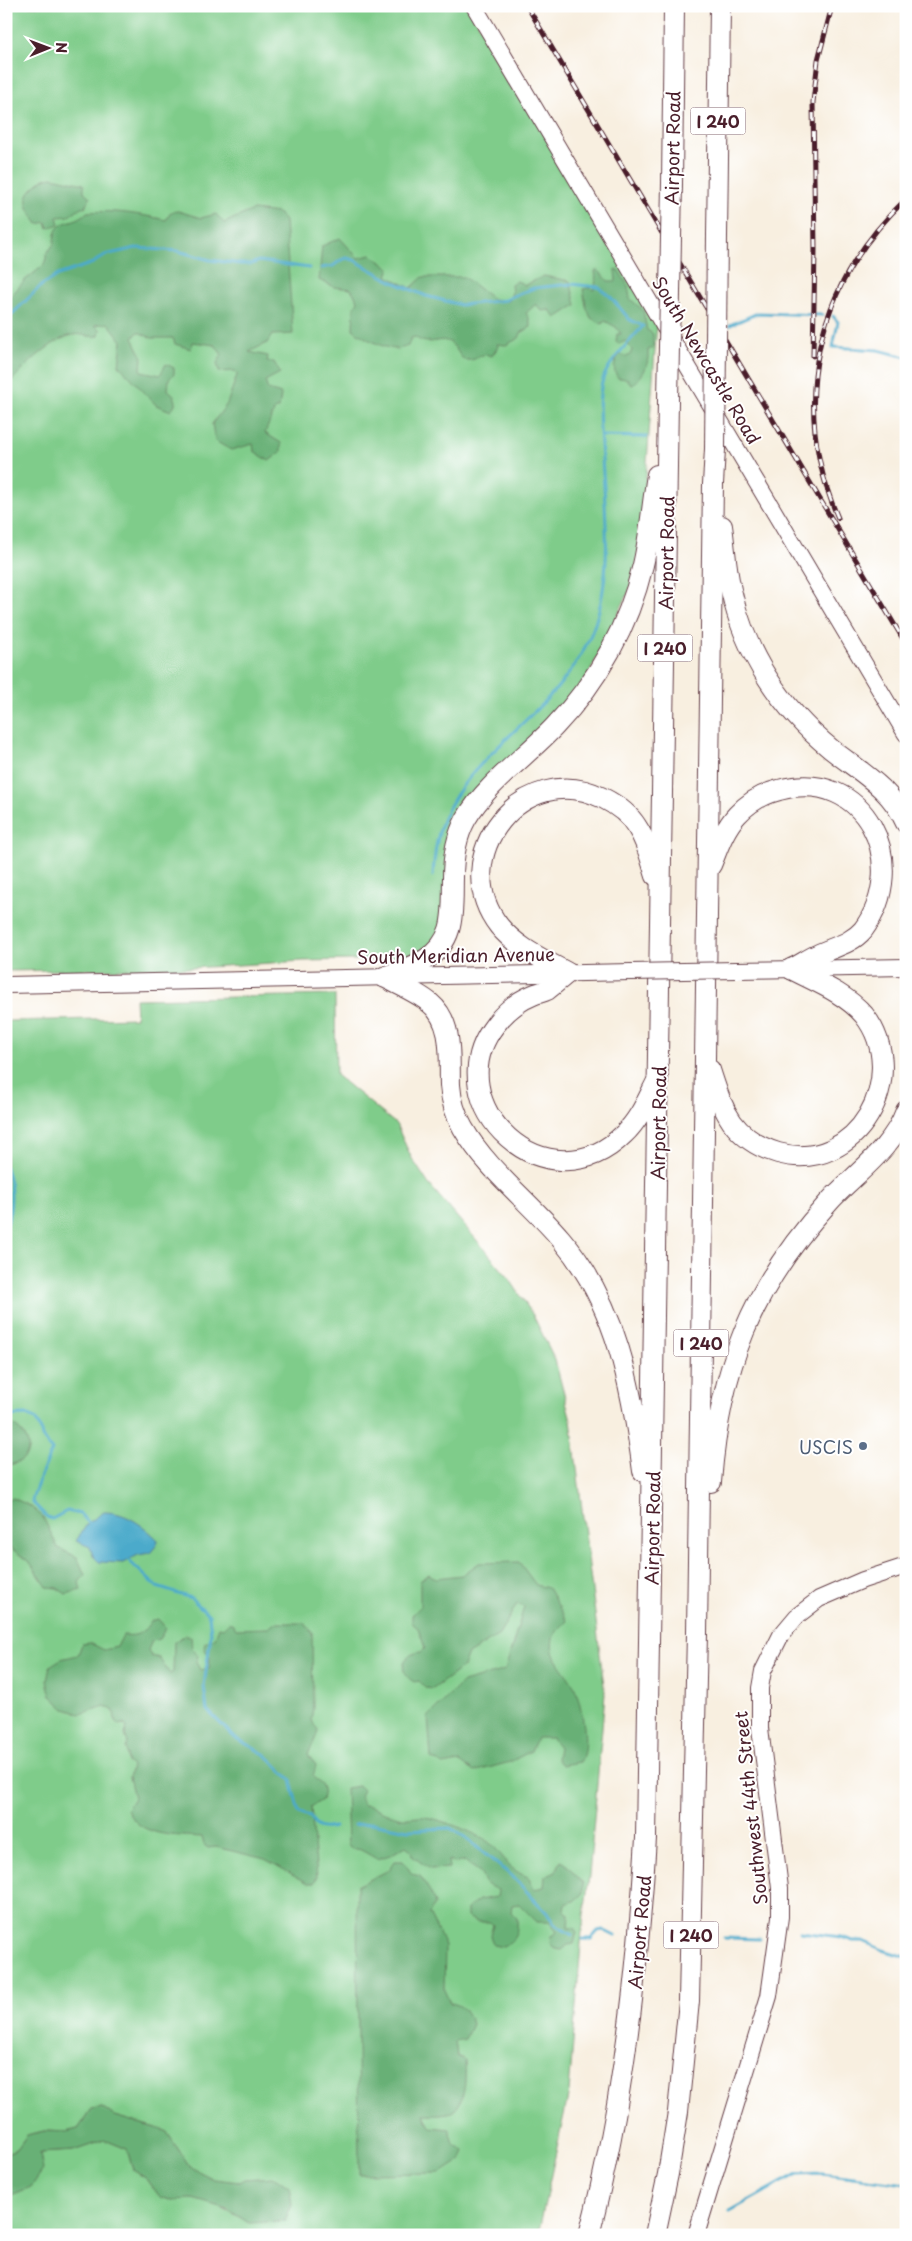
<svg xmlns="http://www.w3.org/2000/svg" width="912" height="2241" viewBox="0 0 912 2241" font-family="'Playpen Sans',sans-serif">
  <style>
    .green { fill: #7fcc8a; stroke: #64765a }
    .forest { fill: #67b076; stroke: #586850 }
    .water { fill: #4caacb; stroke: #4b647b }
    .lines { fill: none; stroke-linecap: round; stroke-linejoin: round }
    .stream { stroke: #4caacb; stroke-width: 3 }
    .secondary-casing { stroke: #643e46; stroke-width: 18 }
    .highway-casing { stroke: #643e46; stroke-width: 22 }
    .secondary { stroke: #fff; stroke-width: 16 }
    .highway { stroke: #fff; stroke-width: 20 }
    .rail-casing { stroke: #4a1f2b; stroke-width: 5 }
    .rail { stroke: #fff; stroke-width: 3; stroke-dasharray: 9; stroke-linecap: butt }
    .secondary-bridge-casing { stroke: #643e46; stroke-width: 18; stroke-linecap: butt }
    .highway-bridge-casing { stroke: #643e46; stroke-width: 22; stroke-linecap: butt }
    .secondary-bridge { stroke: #fff; stroke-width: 16 }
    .highway-bridge { stroke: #fff; stroke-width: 20 }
    .service-dot { fill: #5c6f8a; stroke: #fff; stroke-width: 2 }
    .labels { text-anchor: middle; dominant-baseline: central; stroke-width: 4; stroke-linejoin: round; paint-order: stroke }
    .shield { fill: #fff; stroke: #80626b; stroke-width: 1 }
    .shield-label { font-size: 16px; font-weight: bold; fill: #4a1f2b }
    .street-label { font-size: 18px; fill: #4a1f2b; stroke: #fff }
    .service-label { font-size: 18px; fill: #4e5e75; stroke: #fff; text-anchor: end }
  </style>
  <rect width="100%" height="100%" fill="#fff"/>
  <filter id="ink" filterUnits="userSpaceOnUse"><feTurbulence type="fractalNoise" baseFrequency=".02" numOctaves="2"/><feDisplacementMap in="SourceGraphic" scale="10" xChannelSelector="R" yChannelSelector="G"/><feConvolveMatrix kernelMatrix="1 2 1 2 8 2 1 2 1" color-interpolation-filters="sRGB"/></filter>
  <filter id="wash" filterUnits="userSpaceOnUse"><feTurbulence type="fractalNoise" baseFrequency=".0096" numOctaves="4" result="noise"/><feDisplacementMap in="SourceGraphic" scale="20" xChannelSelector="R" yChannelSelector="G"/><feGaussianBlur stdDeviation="1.12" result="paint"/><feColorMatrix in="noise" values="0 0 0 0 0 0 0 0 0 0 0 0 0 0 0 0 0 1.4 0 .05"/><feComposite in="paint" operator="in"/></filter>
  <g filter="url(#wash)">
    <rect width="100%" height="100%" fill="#f8efe0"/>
    <!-- green -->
    <g class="green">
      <path d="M6,6H468L657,323L644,504L635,579L586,680L471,802L448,916L438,942L407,959L303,961L192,968L6,971Z"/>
      <path d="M335,995L336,1075L396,1124L411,1157L428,1183L509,1278L533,1315L555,1360L571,1420L605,1694L589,1876L582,1932L569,2092L538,2235H6V2195L9,2196L40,2153L73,2151L105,2140L127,2149L133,2170L147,2179L160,2197C173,2201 183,2197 195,2199C215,2203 232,2212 249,2223L239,2182L214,2180L190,2167L166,2131L114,2116L102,2107L92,2109L78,2129L66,2132L44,2131L27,2135L17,2149L6,2153V1021L136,1018L135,999Z"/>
    </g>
    <!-- forest -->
    <g class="forest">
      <path d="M52,177L84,184V192L90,197L85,207H81L69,216L57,217L59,224L48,228L46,222L38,224C28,210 20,199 35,186C41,181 44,178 52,177Z"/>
      <path d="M253,210L278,213L285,221L293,334L272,335L267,343L249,352L268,356L267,362H274L280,373L265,381L268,390L281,394L279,409H275L265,433L281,443V452L269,461L254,451L253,444L231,450L215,441L212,424L227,404L237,375L235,371L219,372L217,363L222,355L215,345L193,342L191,349L175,344L173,338H152L138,332L133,338L142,356L141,371L160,375L166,364L174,368V374L169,379L168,390L174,395L176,402L171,411L156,405L119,365L122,341L108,323L95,325L100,329L99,336C90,338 82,333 73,335C51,339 21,370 6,387V302L24,281L43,266L46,259V254L54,244C54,215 74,227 87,212C114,210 139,214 166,220L171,212L178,211L201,218L216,214L224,223Z"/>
      <path d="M340,238L358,258L371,255L390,268L387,276L411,288L423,277H464L493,299L509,301L512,292L511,285L517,281L525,285L544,276L570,281L576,305L556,318L550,310L542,311L536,304L526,313L529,318L531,327L521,333L519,338L506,345L497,344L498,347L492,356L485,354L472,360H464C459,355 456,348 452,344C440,334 430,349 415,337L411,338L408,346C405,347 400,349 397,349C384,349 362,337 353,329L354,308L358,301L351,289L334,287L319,280L322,246Z"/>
      <path d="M598,270L608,281H616L615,270L619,271L628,286L630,299L643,310L647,330L653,334V348L648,350C649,366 644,374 633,385L629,383L628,379L618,378C612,369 614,362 620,354L626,357L630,355L632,350L626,341L619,344L616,342L617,334H621L616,327L605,321L602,324L591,318L586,306L583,289L589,288L594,290C596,284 596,277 595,271Z"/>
      <path d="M6,1419C12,1424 20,1429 24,1435C35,1452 23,1464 6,1465Z"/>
      <path d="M13,1498L30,1506L43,1517L58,1548L77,1557L85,1575L79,1582L81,1590L66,1594L57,1588L47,1587L29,1561L6,1545V1499Z"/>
      <path d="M519,1562L536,1585L548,1588L567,1621C562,1626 554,1633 553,1639C548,1660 570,1673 576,1691C582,1708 590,1748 580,1762L562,1765L557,1759L559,1747L552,1738H537L531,1751L510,1762L474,1772L460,1762L443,1765L431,1758L428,1717L463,1682L505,1670L524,1607L517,1604L499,1635L468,1654L463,1667L433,1689L426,1688L419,1681L414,1682C397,1672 401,1654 421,1652L425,1648L418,1628L412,1623V1615L420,1607V1581L428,1574L436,1578L462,1575L479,1563Z"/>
      <path d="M158,1619L166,1628L159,1639L152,1641L148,1650L151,1656L159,1658L170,1674L173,1672L174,1642L185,1635L191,1637L192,1648L198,1656L196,1662L200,1670L209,1668L210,1657L204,1648L205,1642L215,1638L219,1627L223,1628L228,1623H232L236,1629L268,1628L275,1623H305L312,1633L313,1708L311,1720L318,1730C316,1740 311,1746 308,1755L316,1765L313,1777C323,1785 325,1788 322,1800L311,1807L317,1877L314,1883H308L265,1859L216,1847L208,1848L204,1845L202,1837C176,1835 139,1838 127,1809L134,1798L129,1777L132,1766L128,1763L126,1748L128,1743L125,1735L127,1727L123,1724L118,1725L115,1720L114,1711L105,1706L80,1714L65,1709L51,1696L47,1681L50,1666L61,1659L78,1655L82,1644L90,1643L104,1650L117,1647L123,1635C138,1637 143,1633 151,1621Z"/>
      <path d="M359,1786L363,1790L360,1796L363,1805C375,1806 386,1814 398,1817C407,1820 416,1816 425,1817C440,1819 481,1834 492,1845C508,1860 504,1867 528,1877L534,1889L544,1887L545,1876L556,1871L561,1861L565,1863L583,1883V1893L574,1901L565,1904L564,1910L569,1914L568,1928H574L577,1932L574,1944L568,1945L562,1950L555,1949L550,1943L551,1936L557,1932L549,1922H537L519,1904L512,1905L511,1912L517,1918C518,1932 516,1940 503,1947L493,1945L490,1935L493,1925L490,1922H477L467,1917V1909L479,1900L497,1897L498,1890C479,1882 488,1882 478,1871C474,1867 469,1866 465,1861L456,1863L448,1860L449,1868L430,1869L412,1856L411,1850L406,1846L390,1855L377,1859L361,1850L350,1848L348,1845L346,1788Z"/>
      <path d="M395,1861H403L412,1874L420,1876L431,1893L435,1904L429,1914L445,1945L444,1990L450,2003C462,2004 469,2013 472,2024L465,2039L455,2041L457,2056L465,2060C466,2074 466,2110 448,2113C440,2115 431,2114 424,2114L430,2127L450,2129L454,2144L464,2151L461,2160L441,2173L359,2174L357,1886L389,1870Z"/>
      <path d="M102,2107L114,2116L166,2131L190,2167L214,2179L239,2182L244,2179L275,2177L289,2187L292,2204L285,2221L249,2223L227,2209L193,2199L171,2200L160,2197L147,2179L133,2170L127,2149L105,2140L73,2151L40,2153L43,2170L31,2187L9,2196L6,2195V2153L17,2149L27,2135L44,2131L66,2132L78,2129L92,2109Z"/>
    </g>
    <!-- water -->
    <path class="water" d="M104,1512C126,1512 143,1525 158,1540L156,1546L150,1553L138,1555L123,1563L99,1562L93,1556L90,1547L76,1541L88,1523Z"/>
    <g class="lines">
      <!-- stream -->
      <g class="stream">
        <path d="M321,268L333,266L341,260L347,258L354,260L391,281L426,296L461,305L506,300L513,296L534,288L571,284L598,287L609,295L630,320L643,326C631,340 616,354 607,370C594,391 601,435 602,459C606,518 614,583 589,639C557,712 473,749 443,820C436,838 434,857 433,876"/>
        <path d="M833,316L838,322L833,347L878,350L906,357"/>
        <path d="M6,320L42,285L58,275L93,263L105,255L136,248L178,251L210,260L241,264H251L259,261L309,268"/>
        <path d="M730,325L758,313L823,315"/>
        <path d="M601,436L647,437"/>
        <path d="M6,1168C13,1187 12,1208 6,1227"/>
        <path d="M6,1416L26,1415L35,1419L40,1428L42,1437L52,1450C48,1460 32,1494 32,1502L47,1517L52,1519L67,1511L80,1514L90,1524"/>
        <path d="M125,1557L157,1587L191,1598L209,1615L211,1634L204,1686L207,1710L234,1737L266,1755L291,1780L299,1813L310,1816C316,1828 320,1830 334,1827"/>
        <path d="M354,1825L372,1823L408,1830L450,1828L462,1835L513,1877L547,1913L554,1924L572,1935"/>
        <path d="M800,1932L841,1937L853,1941H863L883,1950L906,1957"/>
        <path d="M725,1938L760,1939"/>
        <path d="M583,1939H591L598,1931L603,1930L615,1936"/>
        <path d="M730,2211L797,2174L822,2173L906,2184"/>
      </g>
    </g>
  </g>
  <g filter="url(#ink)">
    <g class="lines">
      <defs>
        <g id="secondary">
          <path d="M474,6L906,734"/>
          <path d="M736,970L906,967"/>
          <path d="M6,985L631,972"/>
          <path d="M696,2235L769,1996L780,1917V1888L760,1728V1688L763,1671L781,1635L797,1616L819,1599L863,1580L906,1566"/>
        </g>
        <g id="highway">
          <path d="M672,183L674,6"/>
          <path d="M717,235L720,6"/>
          <path d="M722,526C725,547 726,570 731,590C745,654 781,708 831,749C860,772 890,787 906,823"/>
          <path d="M711,865C718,848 724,829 737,815C748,803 763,794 779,790C865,766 912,864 863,930C851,944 833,947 817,955C808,959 800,965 791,969"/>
          <path d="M656,876C651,860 647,842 637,827C629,814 617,805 603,798C524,758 445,856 499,926C517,948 543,959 568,973C561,978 554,985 547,990C543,992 538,993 533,995C518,1001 505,1012 495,1025C434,1104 548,1210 624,1134C640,1119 648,1098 658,1079"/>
          <path d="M384,977C397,972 414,967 426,959C457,939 452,910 453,878C453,858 456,837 466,819C486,784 527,756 555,726C599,680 628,627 643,565C650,536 652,505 657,475"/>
          <path d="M384,977C399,985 417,992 430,1003C454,1023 449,1058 450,1085C451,1100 456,1116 463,1128C487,1170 530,1202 561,1239C617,1304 632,1389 643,1471"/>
          <path d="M710,1070C716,1088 721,1106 732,1122C743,1137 760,1148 778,1153C857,1175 912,1076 864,1015C845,993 816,982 791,969"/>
          <path d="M711,1482C720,1368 751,1288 828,1203C854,1174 892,1150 906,1111"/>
          <path d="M589,2235C623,2105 638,1971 646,1838L668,401"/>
          <path d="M655,2235L668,2174L678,2112L689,2001L697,1633L713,484L715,449"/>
        </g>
      </defs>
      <!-- secondary casing -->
      <use href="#secondary" class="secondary-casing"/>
      <!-- highway casing -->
      <use href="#highway" class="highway-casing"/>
      <!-- secondary -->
      <use href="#secondary" class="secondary"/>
      <!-- highway -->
      <use href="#highway" class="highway"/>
      <defs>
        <g id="rail">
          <path d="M527,6L906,644"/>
          <path d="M813,356L815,250L813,102L818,60L832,6"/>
          <path d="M838,518C789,403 815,285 906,199"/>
        </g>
      </defs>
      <!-- rail casing -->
      <use href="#rail" class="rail-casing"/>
      <!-- rail -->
      <use href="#rail" class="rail"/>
      <defs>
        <path id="secondary-bridge" d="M631,972L736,970"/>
        <g id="highway-bridge">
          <path d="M668,401L672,183"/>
          <path d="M715,449L717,235"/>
        </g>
      </defs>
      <!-- secondary-bridge casing -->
      <use href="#secondary-bridge" class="secondary-bridge-casing"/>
      <!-- highway-bridge casing -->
      <use href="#highway-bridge" class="highway-bridge-casing"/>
      <!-- secondary-bridge -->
      <use href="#secondary-bridge" class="secondary-bridge"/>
      <!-- highway-bridge -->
      <use href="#highway-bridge" class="highway-bridge"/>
    </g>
  </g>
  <!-- markers -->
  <circle class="service-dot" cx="863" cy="1446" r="5"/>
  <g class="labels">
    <!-- shield labels -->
    <g class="shield">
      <rect x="690.5" y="107.5" width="55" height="27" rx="4"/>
      <rect x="637.5" y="634.5" width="55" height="27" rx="4"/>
      <rect x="673.5" y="1329.5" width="55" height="27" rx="4"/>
      <rect x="663.5" y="1921.5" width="55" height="27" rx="4"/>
    </g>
    <g class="shield-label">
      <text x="718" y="121">I 240</text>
      <text x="665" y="648">I 240</text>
      <text x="701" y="1343">I 240</text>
      <text x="691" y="1935">I 240</text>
    </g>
    <!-- street labels -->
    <g class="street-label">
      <text transform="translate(672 148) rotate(-89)">Airport Road</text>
      <text transform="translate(707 360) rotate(59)">South Newcastle Road</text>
      <text transform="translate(666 553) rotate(-89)">Airport Road</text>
      <text transform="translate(456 955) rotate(-1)">South Meridian Avenue</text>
      <text transform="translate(658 1123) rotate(-89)">Airport Road</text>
      <text transform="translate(652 1528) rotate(-89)">Airport Road</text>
      <text transform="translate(750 1808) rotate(-96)">Southwest 44th Street</text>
      <text transform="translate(639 1932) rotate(-85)">Airport Road</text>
    </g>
    <!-- service labels -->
    <g class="service-label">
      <text x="853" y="1446">USCIS</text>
    </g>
  </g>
  <!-- margin -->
  <rect width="912" height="2241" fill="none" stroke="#fff" stroke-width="25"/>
  <!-- north arrow -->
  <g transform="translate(48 48) rotate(89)" stroke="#ffffff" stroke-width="4" paint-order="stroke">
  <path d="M0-4L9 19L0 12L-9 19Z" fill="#4a1f2b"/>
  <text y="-8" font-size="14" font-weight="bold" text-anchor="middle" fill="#4a1f2b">N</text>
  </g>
</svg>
